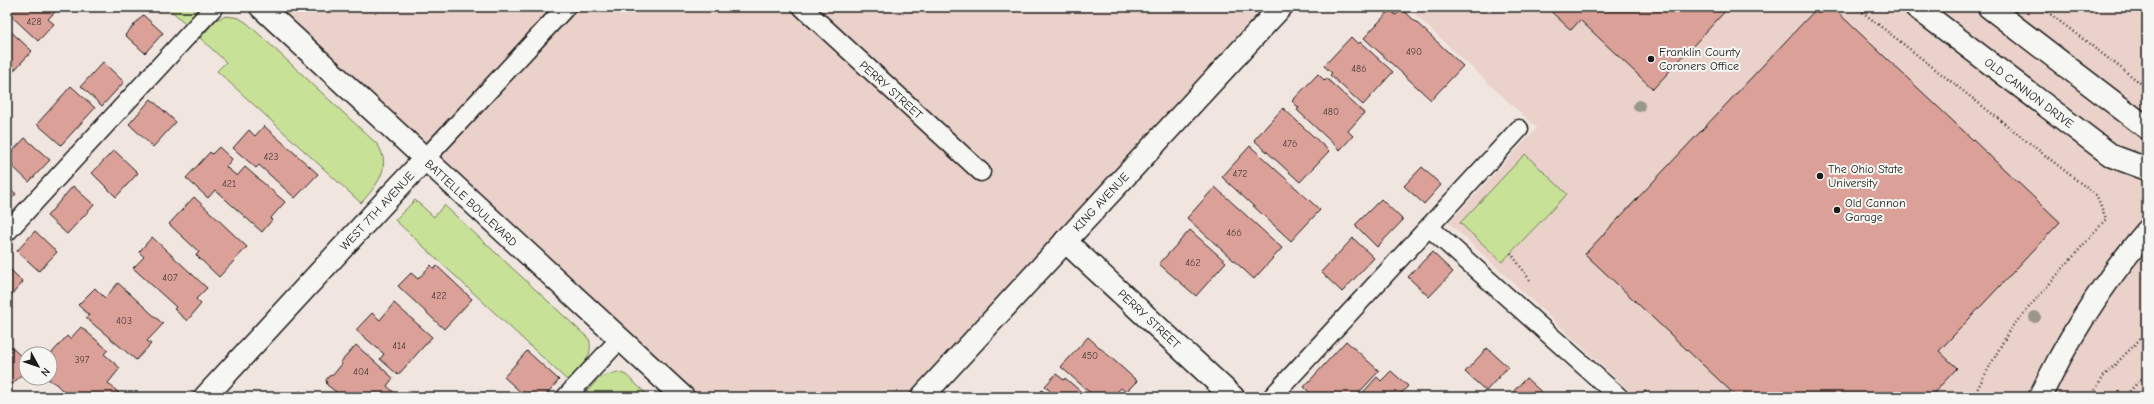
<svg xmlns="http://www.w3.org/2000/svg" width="2154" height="404" viewBox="0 0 2154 404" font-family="'Comic Neue',sans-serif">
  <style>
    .built { fill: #ead1ca }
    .green { fill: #c7e197; stroke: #727e5a }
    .building { fill: #dba198; stroke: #1c1c1c }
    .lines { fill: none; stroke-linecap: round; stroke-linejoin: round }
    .service-casing { stroke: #1c1c1c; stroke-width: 21 }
    .pedestrian-casing { stroke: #1c1c1c; stroke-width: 25 }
    .minor-casing { stroke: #1c1c1c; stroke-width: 25 }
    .tertiary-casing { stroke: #1c1c1c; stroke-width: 25 }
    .path { stroke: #1c1c1c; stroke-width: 2.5; stroke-dasharray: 1 3; stroke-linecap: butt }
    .service { stroke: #f6f6f2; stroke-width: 18 }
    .pedestrian { stroke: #f6f6f2; stroke-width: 22 }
    .minor { stroke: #f6f6f2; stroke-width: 22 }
    .tertiary { stroke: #f6f6f2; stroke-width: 22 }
    .tree { fill: #989789 }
    .poi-dot { fill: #1c1c1c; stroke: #f6f6f2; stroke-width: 1.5 }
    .labels { text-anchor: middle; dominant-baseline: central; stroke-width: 4; stroke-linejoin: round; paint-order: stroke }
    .number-label { font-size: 10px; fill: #4c3d3b }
    .poi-label { font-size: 12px; fill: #1c1c1c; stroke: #f6f6f2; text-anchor: start }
    .street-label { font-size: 12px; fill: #1c1c1c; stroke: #f6f6f2 }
  </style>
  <rect width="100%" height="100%" fill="#f1e5e0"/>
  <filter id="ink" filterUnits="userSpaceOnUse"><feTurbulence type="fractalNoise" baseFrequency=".025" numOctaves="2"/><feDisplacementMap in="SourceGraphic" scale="8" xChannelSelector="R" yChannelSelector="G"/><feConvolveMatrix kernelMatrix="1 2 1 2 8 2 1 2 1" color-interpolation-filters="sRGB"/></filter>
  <g filter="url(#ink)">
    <!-- built -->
    <g class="built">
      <path d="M261,7H1281L922,397H683Z"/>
      <path d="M1407,7H2147V397H1636L1449,223L1537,128Z"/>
    </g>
    <!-- green -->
    <g class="green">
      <path d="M167,7H200L186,24Z"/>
      <path d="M227,16L239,18L247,23L378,145C392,168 377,185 361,203L217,71L226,62L200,38L217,19Z"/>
      <path d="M1525,154L1567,194L1502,262L1460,223Z"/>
      <path d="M415,200L434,217L444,205L589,339C595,357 579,369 568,381L395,220Z"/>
      <path d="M618,372L626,375L650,397H582L600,377Z"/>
    </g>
    <!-- building -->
    <g class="building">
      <path d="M7,7H60L48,19L54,24L38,41L7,12Z"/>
      <path d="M1546,7H1729L1653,89L1580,20L1571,30Z"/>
      <path d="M1818,7H1832L2060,222L1939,351L1957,368L1930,397H1737L1585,254Z"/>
      <path d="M1402,9L1463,66L1431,100L1364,38L1390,10L1396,15Z"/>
      <path d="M143,15L163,33L145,53L125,35Z"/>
      <path d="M7,28L32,51L7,78Z"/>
      <path d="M1351,37L1358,44L1360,42L1393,72L1363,105L1330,75L1332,73L1324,66Z"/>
      <path d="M103,62L124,82L102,106L81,86Z"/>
      <path d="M1318,74L1325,81L1326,78L1364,113L1348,131L1353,136L1340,150L1297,110L1299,108L1292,101Z"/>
      <path d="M71,86L95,108L61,145L37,124Z"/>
      <path d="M151,99L176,122L153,147L129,124Z"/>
      <path d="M1283,108L1329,151L1300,182L1254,140Z"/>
      <path d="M264,126L318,174L295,198L259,165L256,168L233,148L249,130L255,136Z"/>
      <path d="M25,138L50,160L29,182L7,161V157Z"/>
      <path d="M1250,146L1320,210L1291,241L1222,177Z"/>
      <path d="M219,147L232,159L226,167L237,176L245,167L285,202L270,219L272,220L262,232L215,190L208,198L186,178L210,152L212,154Z"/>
      <path d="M114,150L138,173L116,197L92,173Z"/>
      <path d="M1422,167L1441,185L1424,204L1404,186Z"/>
      <path d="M7,185L16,194L7,203Z"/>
      <path d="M73,186L94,205L67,234L47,216Z"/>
      <path d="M1215,187L1282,248L1254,279L1187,218Z"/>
      <path d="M194,197L247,247L219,277L196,255L199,252L169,224Z"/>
      <path d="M1381,199L1403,220L1377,247L1355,225Z"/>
      <path d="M1190,230L1226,262L1196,296L1159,264Z"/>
      <path d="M35,231L57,252L39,271L17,251Z"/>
      <path d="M152,237L207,288L196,299L201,304L187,321L174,309L176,307L133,268L144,257L139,252Z"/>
      <path d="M1353,238L1374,258L1342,292L1321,272Z"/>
      <path d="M1432,252L1453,272L1429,297L1408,277Z"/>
      <path d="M431,265L434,269L437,266L472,299L444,329L398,286L411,273L418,279Z"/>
      <path d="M7,266L23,282L7,300Z"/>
      <path d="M118,283L163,324L147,341L151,344L136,360L86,318L89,315L78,305L95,288L105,298Z"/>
      <path d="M394,303L432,337L398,375L380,359L384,354L356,330L372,313L380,320Z"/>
      <path d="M81,327L108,350L104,354L120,368L108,383L119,393L115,397H69L56,384L46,378H50V363L55,357L51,354L67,336L70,339Z"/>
      <path d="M1088,337L1137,381L1126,392L1121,388L1112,397H1095L1061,367Z"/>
      <path d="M1346,341L1379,371L1355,397H1314L1304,387Z"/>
      <path d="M7,343L26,361V370L7,390Z"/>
      <path d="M356,345L393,378L387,386L399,397H343L327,385L326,380L329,376L333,375L342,364L340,363Z"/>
      <path d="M1487,348L1508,367L1486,391L1465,372Z"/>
      <path d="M527,351L559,380L544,397H526L504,377Z"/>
      <path d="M1391,371L1408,386L1398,397H1359L1377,377L1381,381Z"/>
      <path d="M1056,374L1064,380L1065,378L1087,397H1036L1042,390L1049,397L1052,393L1045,386Z"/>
      <path d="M1526,378L1547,397H1508Z"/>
      <path d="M300,391L307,397H295Z"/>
    </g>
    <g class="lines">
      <defs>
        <g id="service">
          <path d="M802,7L981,172"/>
          <path d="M424,160L566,7"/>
          <path d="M1429,227L1619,397"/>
          <path d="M7,232L214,7"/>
          <path d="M566,397L620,339"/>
          <path d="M1272,397L1519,129"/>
        </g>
        <path id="pedestrian" d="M391,195L424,160"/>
        <g id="minor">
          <path d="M261,7L683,397"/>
          <path d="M1916,7L2112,156L2147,169"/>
          <path d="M1989,7L2147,128"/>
          <path d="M1065,241L1233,397"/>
          <path d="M205,397L391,195"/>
          <path d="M2040,397C2068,338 2104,281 2147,231"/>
        </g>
        <path id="tertiary" d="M922,397L1281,7"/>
      </defs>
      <!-- service casing -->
      <use href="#service" class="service-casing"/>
      <!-- pedestrian casing -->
      <use href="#pedestrian" class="pedestrian-casing"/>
      <!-- minor casing -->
      <use href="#minor" class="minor-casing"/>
      <!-- tertiary casing -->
      <use href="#tertiary" class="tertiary-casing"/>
      <!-- path -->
      <g class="path">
        <path d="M1856,7L2097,196L2106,219L2010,329L1973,397"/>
        <path d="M2041,7L2147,88"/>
        <path d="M1511,253L1531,282"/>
        <path d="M1645,391L1649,397"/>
        <path d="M2091,397L2103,377L2147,332"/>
        <path d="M2124,397L2147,373"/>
      </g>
      <!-- service -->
      <use href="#service" class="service"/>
      <!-- pedestrian -->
      <use href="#pedestrian" class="pedestrian"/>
      <!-- minor -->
      <use href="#minor" class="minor"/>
      <!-- tertiary -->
      <use href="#tertiary" class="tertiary"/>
    </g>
    <!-- trees -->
    <g class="tree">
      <circle cx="1639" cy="106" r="6"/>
      <circle cx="2035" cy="317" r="6"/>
    </g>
  </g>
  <!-- markers -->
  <g class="poi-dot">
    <circle cx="1651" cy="59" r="4"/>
    <circle cx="1820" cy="176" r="4"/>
    <circle cx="1837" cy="210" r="4"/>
  </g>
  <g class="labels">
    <!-- number labels -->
    <g class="number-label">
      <text x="34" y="22">428</text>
      <text x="1414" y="52">490</text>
      <text x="1359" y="69">486</text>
      <text x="1331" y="112">480</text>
      <text x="1290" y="144">476</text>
      <text x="271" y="157">423</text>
      <text x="1240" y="174">472</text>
      <text x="229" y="184">421</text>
      <text x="1234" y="233">466</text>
      <text x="1193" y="263">462</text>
      <text x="170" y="278">407</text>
      <text x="439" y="296">422</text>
      <text x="124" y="321">403</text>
      <text x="399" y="346">414</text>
      <text x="1090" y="356">450</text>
      <text x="82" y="360">397</text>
      <text x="361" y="372">404</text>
    </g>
    <!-- poi labels -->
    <g class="poi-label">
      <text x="1659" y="52">Franklin County<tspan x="1659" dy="14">Coroners Office</tspan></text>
      <text x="1828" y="169">The Ohio State<tspan x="1828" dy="14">University</tspan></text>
      <text x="1845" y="203">Old Cannon<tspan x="1845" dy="14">Garage</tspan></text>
    </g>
    <!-- street labels -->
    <g class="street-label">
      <text transform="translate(891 90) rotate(42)">PERRY STREET</text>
      <text transform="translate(2029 93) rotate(37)">OLD CANNON DRIVE</text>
      <text transform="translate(1101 202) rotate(-47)">KING AVENUE</text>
      <text transform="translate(471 203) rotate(43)">BATTELLE BOULEVARD</text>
      <text transform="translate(377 211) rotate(-47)">WEST 7TH AVENUE</text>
      <text transform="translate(1149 319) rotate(43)">PERRY STREET</text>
    </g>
  </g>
  <!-- margin -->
  <rect width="2154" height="404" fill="none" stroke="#f6f6f2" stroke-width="24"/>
  <rect x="12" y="12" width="2130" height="380" fill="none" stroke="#1c1c1c" stroke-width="1.5" filter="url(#ink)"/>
  <!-- north arrow -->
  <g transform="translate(38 366) rotate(130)"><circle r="19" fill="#f6f6f2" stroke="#9f9f9c"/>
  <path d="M0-3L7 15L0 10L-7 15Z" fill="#1c1c1c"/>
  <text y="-6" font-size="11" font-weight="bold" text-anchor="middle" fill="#1c1c1c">N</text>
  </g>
</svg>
